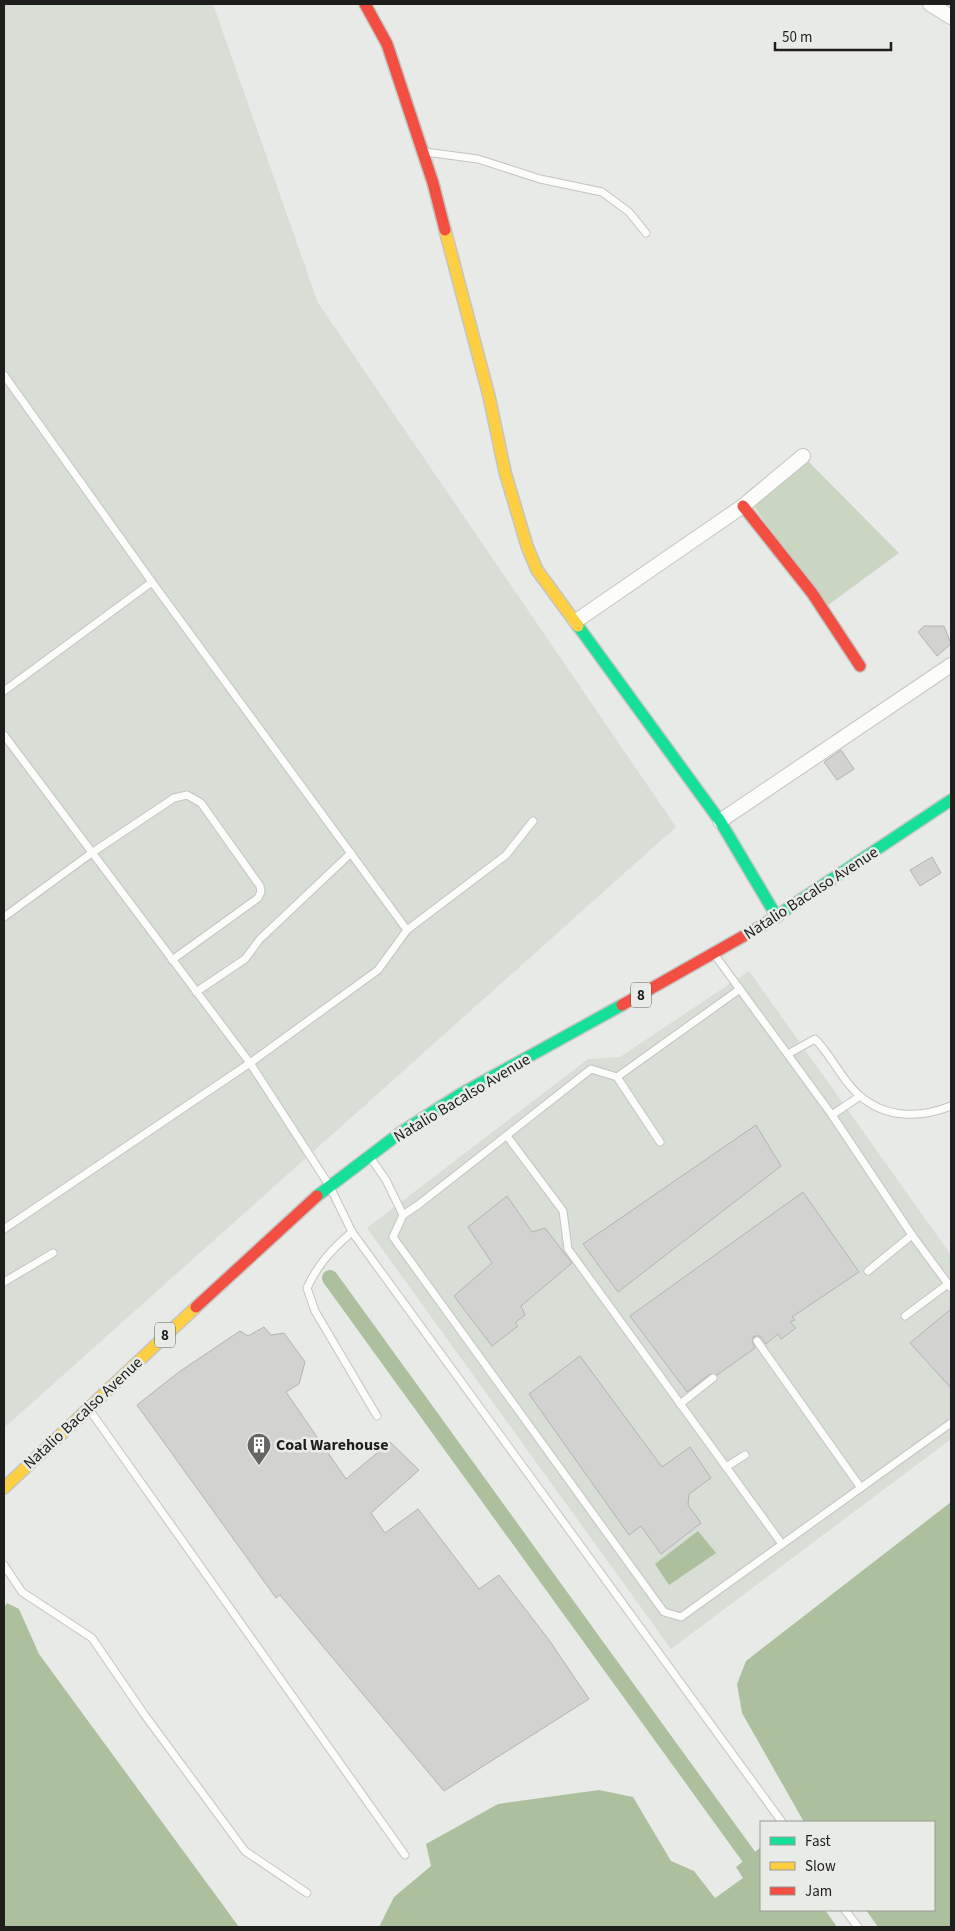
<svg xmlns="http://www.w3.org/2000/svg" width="955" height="1931" viewBox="0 0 955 1931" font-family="'Source Sans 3',sans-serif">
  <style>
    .built { fill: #d8ddd6 }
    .green { fill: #cad6c2 }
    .water { fill: #acc09e }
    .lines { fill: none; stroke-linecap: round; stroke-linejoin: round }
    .canal { stroke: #acc09e; stroke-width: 16 }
    .building { fill: #d2d3d1; stroke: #b2b4b2 }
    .lane-casing { stroke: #c3c5c2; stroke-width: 9 }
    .street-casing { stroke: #c3c5c2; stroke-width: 16 }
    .fast-casing { stroke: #c3c5c2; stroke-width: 14 }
    .slow-casing { stroke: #c3c5c2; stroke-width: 14 }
    .jam-casing { stroke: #c3c5c2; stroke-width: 14 }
    .lane { stroke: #fcfcfb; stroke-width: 7 }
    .street { stroke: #fcfcfb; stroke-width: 14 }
    .fast { stroke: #16e098; stroke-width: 11 }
    .slow { stroke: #ffcf43; stroke-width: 11 }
    .jam { stroke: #f24e42; stroke-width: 11 }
    .labels { text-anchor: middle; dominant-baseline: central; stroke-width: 5; stroke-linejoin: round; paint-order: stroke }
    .shield { fill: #e8ebe6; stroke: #5b5c59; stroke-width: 1 }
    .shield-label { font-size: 15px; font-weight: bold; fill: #1e1f1d }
    .street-label { font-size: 16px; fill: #1e1f1d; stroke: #e8ebe6 }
    .poi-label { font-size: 16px; font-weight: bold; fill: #1e1f1d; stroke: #e8ebe6; text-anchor: start }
  </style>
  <rect width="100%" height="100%" fill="#e8eae7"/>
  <!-- built -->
  <g class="built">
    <path d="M4,4H213L318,303L676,827L4,1428Z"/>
    <path d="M749,971L951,1255V1439L671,1649L367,1228L588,1059L620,1057Z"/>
  </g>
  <!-- green -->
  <path class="green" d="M801,454L899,553L824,608L745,493Z"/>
  <!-- water -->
  <g class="water">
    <path d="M951,1502V1927H878L866,1910H934V1822H804L742,1713L737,1684L746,1661Z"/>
    <path d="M698,1531L716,1553L669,1585L655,1564Z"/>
    <path d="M7,1603L19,1609L39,1654L239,1927H4V1608Z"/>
    <path d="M599,1790L633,1797L671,1861L694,1871L715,1898L743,1878L736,1867L761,1847V1910H825L837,1927H379L394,1897L431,1866L426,1844L498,1804Z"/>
  </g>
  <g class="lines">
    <!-- canal -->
    <path class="canal" d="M330,1278L749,1857"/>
  </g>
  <!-- building -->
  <g class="building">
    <path d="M924,626H944L951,644L937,656L918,632Z"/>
    <path d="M841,750L854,769L837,780L824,762Z"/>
    <path d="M932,857L941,873L920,886L910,870Z"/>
    <path d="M756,1125L781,1166L618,1292L583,1244Z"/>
    <path d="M803,1192L859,1272L792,1317L795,1320L790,1322L796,1328L781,1339L778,1334L766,1344L760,1336H754L752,1341L755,1348L717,1375L710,1374L687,1392L630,1316Z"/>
    <path d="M507,1196L532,1232L545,1228L572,1263L521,1306L525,1315L515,1323L518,1326L492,1346L454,1296L492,1263L468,1227Z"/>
    <path d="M951,1309V1388L910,1343Z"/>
    <path d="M264,1327L271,1335L284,1333L305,1362L299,1384L286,1392L346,1479L390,1442L419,1470L371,1513L385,1533L418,1509L479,1589L499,1575L549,1640L589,1699L444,1791L280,1595L276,1598L137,1405L179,1372L240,1331L248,1336Z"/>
    <path d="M580,1356L662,1467L690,1447L711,1478L689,1494L688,1505L701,1523L661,1554L641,1526L629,1535L529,1394Z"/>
  </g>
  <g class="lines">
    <defs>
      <g id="lane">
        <path d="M425,152L478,159L540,179L602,192L629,212L646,233"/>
        <path d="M4,375L152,582L407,930L378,970L250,1063L4,1229"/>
        <path d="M4,691L152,582"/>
        <path d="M4,735L250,1063L327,1182"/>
        <path d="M4,917L93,852L174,798L187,795L201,803L260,886L261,892L258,898L172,960"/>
        <path d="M407,930L506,855L533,821"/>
        <path d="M717,958L832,1115L912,1235L951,1288"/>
        <path d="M196,992L245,959L260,939L351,853"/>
        <path d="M788,1054L815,1039C832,1056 842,1081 860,1096C887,1119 921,1118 951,1106"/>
        <path d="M617,1077L740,989"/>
        <path d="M832,1115L860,1096"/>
        <path d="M507,1136L563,1211L568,1249L782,1544"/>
        <path d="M372,1160L386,1180L403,1215L393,1237L664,1612L681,1617L951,1423"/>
        <path d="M332,1191L352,1232L782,1822"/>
        <path d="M403,1215L418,1205L591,1069L617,1077L660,1142"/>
        <path d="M352,1232C332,1249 318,1264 307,1288L315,1311L377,1416"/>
        <path d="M868,1271L912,1235"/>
        <path d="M4,1282L53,1253"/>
        <path d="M905,1316L948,1284"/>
        <path d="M757,1341L861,1488"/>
        <path d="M680,1404L713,1378"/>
        <path d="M91,1412L405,1855"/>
        <path d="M726,1467L745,1455"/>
        <path d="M4,1565L22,1592L92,1638L144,1714L245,1851L307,1893"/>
        <path d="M845,1910L858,1927"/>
      </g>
      <g id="street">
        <path d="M930,4L951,17"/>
        <path d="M576,621L743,506L803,456"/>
        <path d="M720,821L951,665"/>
      </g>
      <g id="fast">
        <path d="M578,626L720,821L777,917"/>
        <path d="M763,925L951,800"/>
        <path d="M317,1196L400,1133L459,1095L622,1005"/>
      </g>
      <g id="slow">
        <path d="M445,230L489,396L505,472L527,546L537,570L578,626"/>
        <path d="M4,1488L196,1307"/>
      </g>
      <g id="jam">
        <path d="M365,4L387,44L433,183L445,230"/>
        <path d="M743,506L812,593L860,666"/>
        <path d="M622,1005L763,925"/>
        <path d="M196,1307L317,1196"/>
      </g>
    </defs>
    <!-- lane casing -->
    <use href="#lane" class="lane-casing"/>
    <!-- street casing -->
    <use href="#street" class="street-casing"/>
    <!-- fast casing -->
    <use href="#fast" class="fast-casing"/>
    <!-- slow casing -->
    <use href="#slow" class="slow-casing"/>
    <!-- jam casing -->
    <use href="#jam" class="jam-casing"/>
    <!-- lane -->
    <use href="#lane" class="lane"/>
    <!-- street -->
    <use href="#street" class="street"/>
    <!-- fast -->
    <use href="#fast" class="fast"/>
    <!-- slow -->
    <use href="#slow" class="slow"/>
    <!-- jam -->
    <use href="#jam" class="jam"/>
  </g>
  <!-- icons -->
  <defs>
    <symbol id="building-pin" viewBox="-11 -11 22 30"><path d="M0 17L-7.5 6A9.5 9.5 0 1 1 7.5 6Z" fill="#656664" stroke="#e8ebe6"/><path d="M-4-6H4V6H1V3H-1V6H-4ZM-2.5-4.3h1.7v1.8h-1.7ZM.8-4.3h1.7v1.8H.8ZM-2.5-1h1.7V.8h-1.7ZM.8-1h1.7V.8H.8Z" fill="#fff"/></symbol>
  </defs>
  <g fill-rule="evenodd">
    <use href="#building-pin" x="245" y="1431" width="28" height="38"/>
  </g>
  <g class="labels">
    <!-- shield labels -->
    <g class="shield">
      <rect x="631" y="982.5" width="20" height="25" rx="4"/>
      <rect x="155" y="1322.5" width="20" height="25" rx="4"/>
    </g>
    <g class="shield-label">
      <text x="641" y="995">8</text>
      <text x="165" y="1335">8</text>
    </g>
    <!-- street labels -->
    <g class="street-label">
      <text transform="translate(811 893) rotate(-33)">Natalio Bacalso Avenue</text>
      <text transform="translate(462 1098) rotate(-31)">Natalio Bacalso Avenue</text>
      <text transform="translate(83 1413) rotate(-43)">Natalio Bacalso Avenue</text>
    </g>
    <!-- poi labels -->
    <g class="poi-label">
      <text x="276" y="1445">Coal Warehouse</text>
    </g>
  </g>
  <!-- border -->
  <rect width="955" height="1931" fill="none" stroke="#1e1f1d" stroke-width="10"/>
  <!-- legend -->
  <rect x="760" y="1821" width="175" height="90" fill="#e8ebe6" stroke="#979996"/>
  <rect x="770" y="1837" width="25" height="8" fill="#16e098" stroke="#979996"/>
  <text x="805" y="1846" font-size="15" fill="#1e1f1d">Fast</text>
  <rect x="770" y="1862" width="25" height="8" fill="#ffcf43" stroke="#979996"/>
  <text x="805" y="1871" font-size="15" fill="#1e1f1d">Slow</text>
  <rect x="770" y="1887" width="25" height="8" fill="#f24e42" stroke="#979996"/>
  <text x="805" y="1896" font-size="15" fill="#1e1f1d">Jam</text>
  <!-- scale -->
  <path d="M775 42v8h116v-8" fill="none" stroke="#1e1f1d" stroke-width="2.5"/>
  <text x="782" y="42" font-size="15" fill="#1e1f1d" stroke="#e8ebe6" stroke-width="4" paint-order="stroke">50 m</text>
</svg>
